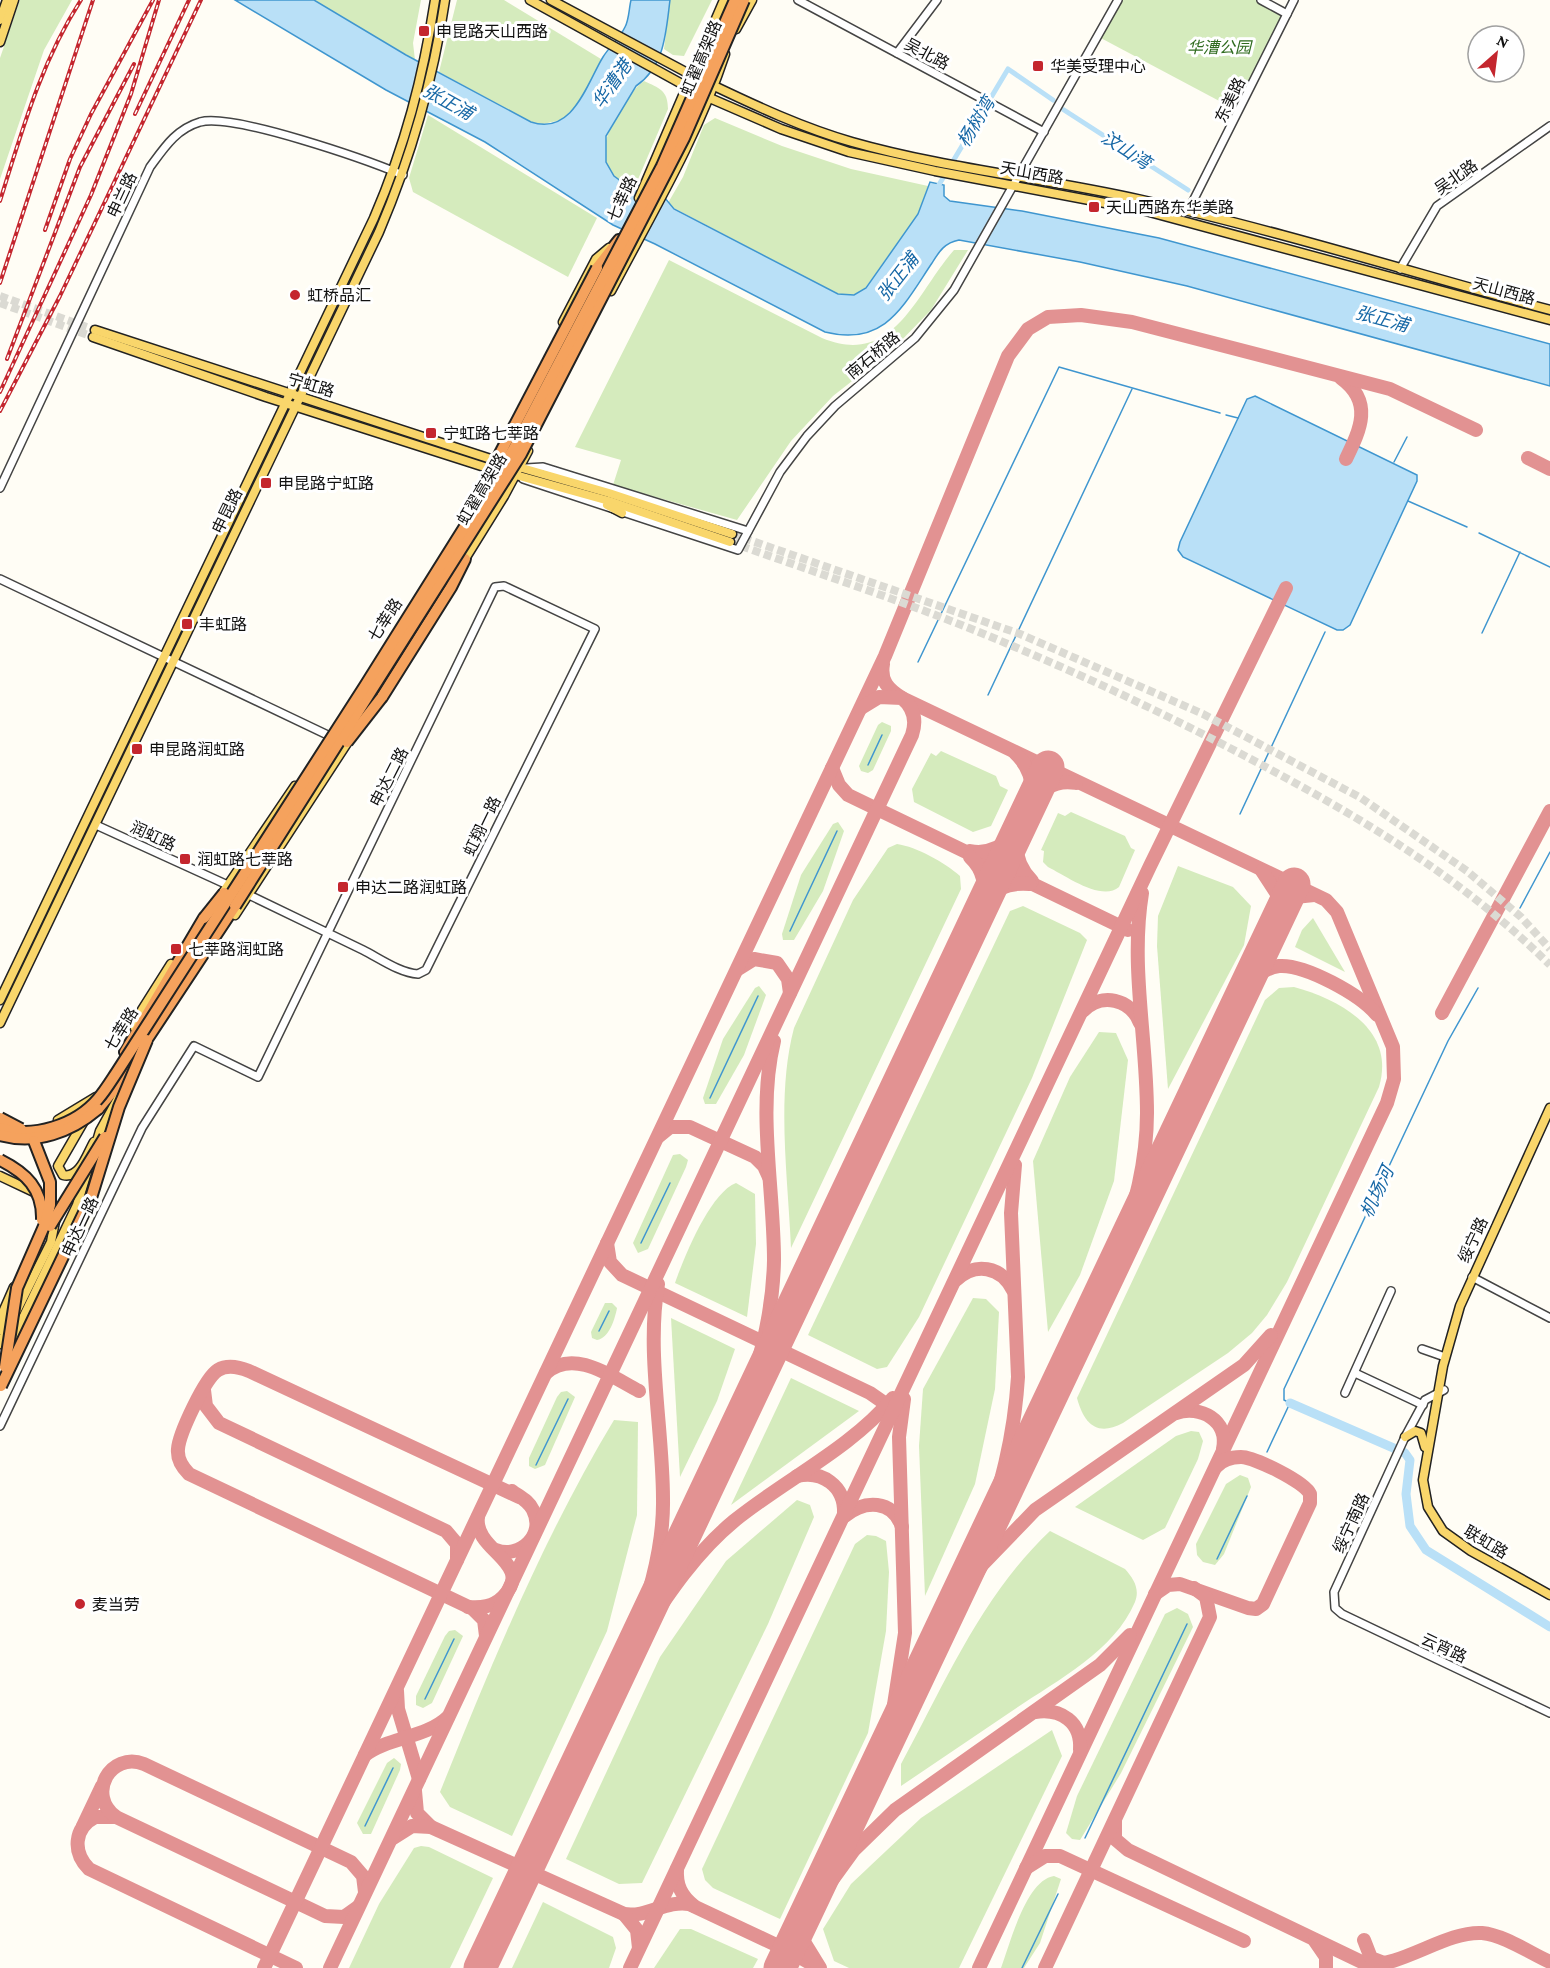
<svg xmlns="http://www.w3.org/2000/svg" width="1550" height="1968" viewBox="0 0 1550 1968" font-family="'Crimson Pro','Noto Sans SC',serif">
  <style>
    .green { fill: #d5ebbd }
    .water { fill: #b9e0f7; stroke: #3f96cf; stroke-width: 1.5 }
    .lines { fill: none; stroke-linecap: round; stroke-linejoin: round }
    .stream { stroke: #3f96cf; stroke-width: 1.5 }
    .canal { stroke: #b9e0f7; stroke-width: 5 }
    .river { stroke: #b9e0f7; stroke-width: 9 }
    .taxiway { stroke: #e29292; stroke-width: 14 }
    .runway { stroke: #e29292; stroke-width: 33 }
    .major-tunnel { stroke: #dbdad3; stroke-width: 8; stroke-dasharray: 8 4; stroke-linecap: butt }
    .minor-casing { stroke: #444; stroke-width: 10 }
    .major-casing { stroke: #222; stroke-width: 11 }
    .highway-casing { stroke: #222; stroke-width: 14 }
    .minor { stroke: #fff; stroke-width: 7 }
    .major { stroke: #f9d66b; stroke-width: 8 }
    .highway { stroke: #f5a25d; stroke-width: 10 }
    .rail-casing { stroke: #c4262e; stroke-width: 4 }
    .rail { stroke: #fff; stroke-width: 1.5; stroke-dasharray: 4.5; stroke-linecap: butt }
    .highway-bridge-casing { stroke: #222; stroke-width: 14; stroke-linecap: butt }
    .highway-bridge { stroke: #f5a25d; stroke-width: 10 }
    .poi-dot { fill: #c4262e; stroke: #fff; stroke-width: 2 }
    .labels { text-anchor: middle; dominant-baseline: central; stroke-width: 6; stroke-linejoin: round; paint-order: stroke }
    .poi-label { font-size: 16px; fill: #111; stroke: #fff; text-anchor: start }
    .park-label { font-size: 16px; font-style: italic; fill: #2f6b1f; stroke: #fff }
    .street-label { font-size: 16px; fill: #111; stroke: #fff }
    .water-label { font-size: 18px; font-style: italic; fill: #1768a6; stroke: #fff }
  </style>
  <rect width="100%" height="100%" fill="#fffdf5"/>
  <!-- green -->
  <g class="green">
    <path d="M20,0H72L44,50L0,179V58Z"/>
    <path d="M314,0H421L413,43L415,60Z"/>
    <path d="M457,0H504L601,59L593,80L574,109L561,120L543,124L531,122L439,72Z"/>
    <path d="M670,0H712L684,56L673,55L664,49Z"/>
    <path d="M1118,0H1261L1287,14L1240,112L1097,36Z"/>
    <path d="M644,81C659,88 668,90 668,109L636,184L630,185C588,169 606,133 623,106C630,97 634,88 644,81Z"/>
    <path d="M428,115L597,218L568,277L413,192L409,178Z"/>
    <path d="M715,118L782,146L851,169L928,186L918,214L863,291L849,296L838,294L670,206L668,203L683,177L704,125Z"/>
    <path d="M954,250H968L931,310L893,349L833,396L791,441L737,520L613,485L621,460L575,447L669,260L822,338C894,368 916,293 954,250Z"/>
    <path d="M882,722L891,726V731L873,770L868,773L861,771L859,766L878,725Z"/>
    <path d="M941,751L996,776L1000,786L1008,790L991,826L973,832L914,802L912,789L931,753L936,756Z"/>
    <path d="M1071,812L1125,836L1131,848L1135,850L1119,887C1102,902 1066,876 1048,867L1043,862L1044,851L1041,850L1058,813L1065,816Z"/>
    <path d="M838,822L844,831L823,891L794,940H783L782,934L801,875L833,824Z"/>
    <path d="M897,844C917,847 944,862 960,876L961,889L791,1248C788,1177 776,1096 794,1028L853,900L888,848Z"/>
    <path d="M1178,866L1233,887L1251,906L1244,945L1168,1089L1157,946L1158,916Z"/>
    <path d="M1023,906L1080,933L1087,940L1032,1078L919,1317L887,1367L877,1369L808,1335L1010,911Z"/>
    <path d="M1313,918L1345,972L1295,947L1302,930Z"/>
    <path d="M759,986L766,995L744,1055L716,1104H705L703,1098L723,1039L755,988Z"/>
    <path d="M1294,987C1341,1000 1396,1030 1379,1087L1287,1282L1267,1315L1252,1333L1228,1353L1123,1423C1097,1437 1084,1424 1077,1398L1265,1000L1279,988Z"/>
    <path d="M1099,1032L1116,1033L1128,1060L1114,1181L1080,1275L1048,1332L1033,1161L1070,1077Z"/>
    <path d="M680,1154L688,1160L686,1167L648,1249L638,1253L633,1243L673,1155Z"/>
    <path d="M736,1183L755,1194L756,1244L747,1317L675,1283C684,1257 710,1193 736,1183Z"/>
    <path d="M973,1298L986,1299L999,1312L995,1389L975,1484L925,1596L919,1446L923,1389Z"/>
    <path d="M605,1303H612L617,1308C615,1319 609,1338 597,1340L592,1338L591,1332Z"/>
    <path d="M671,1318L735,1349L717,1401L680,1477Z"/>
    <path d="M791,1378L859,1411L731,1505Z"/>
    <path d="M567,1391L575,1397L545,1465L535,1469L529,1466V1458L557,1397L561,1392Z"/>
    <path d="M614,1420L638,1422L637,1515L607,1631L512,1836L450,1807L440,1792C491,1665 543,1538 614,1420Z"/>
    <path d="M1191,1431L1199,1432L1203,1441L1198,1459L1165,1528L1143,1540L1075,1507L1176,1436Z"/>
    <path d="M1240,1475L1248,1478L1251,1487L1224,1554L1215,1565L1203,1562L1197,1555L1196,1544L1226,1484Z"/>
    <path d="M797,1500L810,1505L814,1517L768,1624L642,1883L619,1884L566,1859L660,1657L726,1561Z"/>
    <path d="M1050,1531L1125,1569C1134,1579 1140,1589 1135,1602C1114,1652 1054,1682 1012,1711C975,1736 938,1761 901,1786V1764C945,1683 982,1595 1050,1531Z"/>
    <path d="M867,1535L876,1536L886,1541L889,1572L886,1631L868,1733L780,1919L713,1888L705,1880L702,1869L855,1544Z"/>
    <path d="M1177,1608L1188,1614L1193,1627L1121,1773L1080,1840L1072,1839L1066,1833L1077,1796L1165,1614Z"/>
    <path d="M455,1630L463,1636L432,1703L423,1708L416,1705V1696L445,1636L449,1631Z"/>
    <path d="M1052,1730L1062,1756L959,1968H849L834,1961L823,1929L851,1884L921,1818Z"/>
    <path d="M394,1758L401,1764L400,1770L371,1834H363L357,1823L387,1763Z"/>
    <path d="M421,1846L429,1847L493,1878L450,1968H349L379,1904L414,1848Z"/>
    <path d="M1054,1876L1061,1879L1040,1943L1024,1968H1001C1010,1944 1026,1880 1054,1876Z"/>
    <path d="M543,1902L613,1937L616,1948L609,1968H512Z"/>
    <path d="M680,1929H691L758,1959L753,1968H654Z"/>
  </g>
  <!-- water -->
  <g class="water">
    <path d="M235,0H314L406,55L531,122C573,136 587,83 603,57C609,47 620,38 625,27C629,20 629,8 631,0H670C666,31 665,67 636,86L606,136V162L614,176L625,184L640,185L665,198L674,209L838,294L854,295L866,288L918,214L930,182L944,185V196L950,201L1022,211L1159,238L1550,344V386L1187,286L1080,262L959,240C944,243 939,252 932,263C903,306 885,347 825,332L655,244L613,225L485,142L386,90Z"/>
    <path d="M1255,396L1417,475V481L1350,625L1343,630H1337L1183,557L1178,550L1180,542L1247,399Z"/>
  </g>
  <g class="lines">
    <!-- stream -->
    <g class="stream">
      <path d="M1226,415L1238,418"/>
      <path d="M1394,462L1407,437"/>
      <path d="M1408,501L1467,527"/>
      <path d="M1479,533L1550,567"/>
      <path d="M1482,633L1520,552"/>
      <path d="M918,662L1059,367L1220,413"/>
      <path d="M988,695L1132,389"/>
      <path d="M868,765L882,735"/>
      <path d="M1240,814L1325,632"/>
      <path d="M1520,908L1550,852"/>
      <path d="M790,931L837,831"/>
      <path d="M710,1098L758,996"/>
      <path d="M641,1243L670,1183"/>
      <path d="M599,1331L609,1311"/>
      <path d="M1267,1452L1290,1403L1284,1400V1389L1448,1041L1478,988"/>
      <path d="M536,1465L568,1399"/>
      <path d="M1217,1559L1247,1496"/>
      <path d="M425,1699L454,1639"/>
      <path d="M365,1826L393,1768"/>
      <path d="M1085,1838L1187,1624"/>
      <path d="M1022,1968L1058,1894"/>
    </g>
    <!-- canal -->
    <g class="canal">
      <path d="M1064,110L1188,190"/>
      <path d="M937,188L1008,69L1053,100"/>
    </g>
    <!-- river -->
    <path class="river" d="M1290,1403L1405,1453L1410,1460L1406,1494L1410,1526L1426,1550L1550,1627"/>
    <!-- taxiway -->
    <g class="taxiway">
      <path d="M1341,378C1374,402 1360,430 1346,459"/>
      <path d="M1528,458L1550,469"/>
      <path d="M883,664C880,681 888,689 902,698L1326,900L1337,912L1393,1047L1394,1079L1387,1103L979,1968"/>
      <path d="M1015,753C1030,767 1035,784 1030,804"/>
      <path d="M832,768L839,785L848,795L1128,930"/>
      <path d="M1030,805C1041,789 1056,779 1076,783"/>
      <path d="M1019,828C1013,848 1017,866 1032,881"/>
      <path d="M970,851C989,855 1006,845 1018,830"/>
      <path d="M970,857C984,870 987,886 982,905"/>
      <path d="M1262,871L1277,894V919"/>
      <path d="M1282,908L1295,897L1314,895"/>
      <path d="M980,910C992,889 1007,882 1030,884"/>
      <path d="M738,969L754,959L777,963L788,979L790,993"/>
      <path d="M1244,988C1254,978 1264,968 1279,966C1305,964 1361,995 1377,1015"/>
      <path d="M1083,1011C1101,992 1131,999 1140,1023"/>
      <path d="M1442,1013L1550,811"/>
      <path d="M659,1136L670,1127H690L755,1157L764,1166L769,1177"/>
      <path d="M607,1243L610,1262L622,1275L870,1393L893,1409"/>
      <path d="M1114,1264C1133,1216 1147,1165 1147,1113C1147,1039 1130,966 1142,893"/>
      <path d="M956,1280C975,1262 1001,1266 1013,1290"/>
      <path d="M546,1373C574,1348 612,1377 639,1391"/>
      <path d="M204,1390L206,1406L219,1423L446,1531L457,1544V1560"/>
      <path d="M1176,1413C1200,1405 1229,1420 1223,1449"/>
      <path d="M737,1423C758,1371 773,1317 774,1260C774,1189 757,1110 774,1041"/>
      <path d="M797,1476C822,1470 845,1486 844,1513"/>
      <path d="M845,1516C864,1500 893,1499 902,1527"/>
      <path d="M981,1544C1001,1485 1014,1440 1018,1377L1011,1213L1015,1165"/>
      <path d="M496,1550C520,1559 546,1535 533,1510C529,1501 520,1497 512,1491"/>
      <path d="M1155,1594L1168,1585L1180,1584L1248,1608L1256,1609L1263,1604L1310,1503V1494C1305,1482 1254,1457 1241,1457C1232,1457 1222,1460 1216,1467"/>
      <path d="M468,1607C481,1608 493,1607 503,1597C536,1563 473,1551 478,1517"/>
      <path d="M938,1635L982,1565L1035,1510L1244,1365L1271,1335"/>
      <path d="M486,1636L484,1620L473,1609L189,1474C182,1467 177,1459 178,1449C179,1434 205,1378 218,1370C228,1364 239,1367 249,1371L519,1497"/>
      <path d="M639,1638C667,1596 695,1553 734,1521C786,1479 850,1449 893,1398"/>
      <path d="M628,1654C646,1605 664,1552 663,1499C663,1429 646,1352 658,1284"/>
      <path d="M397,1691L398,1709L419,1779"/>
      <path d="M1035,1712C1061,1708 1082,1722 1080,1750"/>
      <path d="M365,1755C389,1737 426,1738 448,1717"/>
      <path d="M873,1773L893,1711L905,1633L899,1437L904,1399"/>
      <path d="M415,1791L417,1813L431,1827"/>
      <path d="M116,1817H95C74,1828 72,1852 89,1869L296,1968"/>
      <path d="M1115,1820V1839L1128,1850L1366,1964C1401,1968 1445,1931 1482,1933C1504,1935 1530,1953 1550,1962"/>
      <path d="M83,1826L102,1786"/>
      <path d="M393,1838L412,1826L431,1827L624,1914C647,1918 666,1900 689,1904L789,1951L817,1967"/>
      <path d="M1026,1868L1045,1856H1060L1244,1941"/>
      <path d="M677,1869C676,1885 681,1896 694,1906"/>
      <path d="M358,1907L344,1917L325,1916L116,1817C86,1795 110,1751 144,1764L351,1862L363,1876L365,1892"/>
      <path d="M624,1914L637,1930L639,1948"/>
      <path d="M1364,1940L1371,1958L1384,1963"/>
      <path d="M1315,1941L1326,1957V1968"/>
      <path d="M264,1968L885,656L1008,356L1028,329L1048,317L1081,315L1132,322L1390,389L1476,430"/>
      <path d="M330,1968L912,735C917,720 914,708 902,698L879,697L861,708"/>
      <path d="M630,1968L1150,866L1286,588"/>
      <path d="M820,1968L804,1942V1919L854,1850L895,1810L1100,1665L1130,1635"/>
      <path d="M1045,1968L1210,1617L1206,1597L1194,1588"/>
    </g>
    <!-- runway -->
    <g class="runway">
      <path d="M480,1968L1048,767"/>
      <path d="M780,1968L1294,884"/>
    </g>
    <!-- major-tunnel -->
    <g class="major-tunnel">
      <path d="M0,296L95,330"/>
      <path d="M0,303L93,337"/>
      <path d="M732,534L1020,634L1203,714L1361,798L1467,871L1521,917L1550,949"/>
      <path d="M730,542C825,576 922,607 1015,647C1098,682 1180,721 1260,764C1367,821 1463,879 1550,965"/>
    </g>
    <defs>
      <g id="minor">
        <path d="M798,0L1044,132"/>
        <path d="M1261,0L1287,14"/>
        <path d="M897,53L937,0"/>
        <path d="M1188,211L1294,0"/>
        <path d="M1400,269L1437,206L1550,126"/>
        <path d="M526,468L543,467L748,531"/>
        <path d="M523,479L738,550L780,472L807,436L835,406L915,338L954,290L1118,0"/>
        <path d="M0,488L150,167C164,148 176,129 200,122C234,113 367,160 403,175"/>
        <path d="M0,579L336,739"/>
        <path d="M96,825L232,887"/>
        <path d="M1472,1277L1550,1318"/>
        <path d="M1422,1349L1445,1357"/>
        <path d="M1355,1373L1423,1405"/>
        <path d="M1444,1390L1425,1400L1405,1437L1334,1592L1335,1608L1342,1614L1550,1713"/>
        <path d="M1345,1393L1391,1291"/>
        <path d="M0,1426L142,1128L194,1046L258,1077L495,587L504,586L595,629L426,970L418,974C400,973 379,958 363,950C324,931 284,912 245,893"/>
      </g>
      <g id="major">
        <path d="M530,0L691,89"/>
        <path d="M551,0L695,77"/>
        <path d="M0,20L7,0"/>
        <path d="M736,29L752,0"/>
        <path d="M0,42L14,0"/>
        <path d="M710,84C756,106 803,128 852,142C947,169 1046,178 1142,200C1279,231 1414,273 1550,310"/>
        <path d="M705,96L781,129L849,152L935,171L1142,210L1550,320"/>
        <path d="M639,198L724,0"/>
        <path d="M611,291C652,213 697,138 725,54"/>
        <path d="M563,322L596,259L609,248"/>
        <path d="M95,330L500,462"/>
        <path d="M93,337L266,397L497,471"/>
        <path d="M515,466L609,493L732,534"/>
        <path d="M512,474L609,501L730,542"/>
        <path d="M607,505L622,513"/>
        <path d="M463,562L504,496L528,451"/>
        <path d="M220,897L295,786"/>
        <path d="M235,915L351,737"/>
        <path d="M0,1000L374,218C405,146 423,78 435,0"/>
        <path d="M0,1023L379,232C411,157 433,81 445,0"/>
        <path d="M135,1028L142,1010L171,964"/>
        <path d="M1550,1108L1460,1306L1443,1366L1423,1480L1428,1507L1443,1531L1471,1551L1550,1595"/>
        <path d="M58,1120L96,1097"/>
        <path d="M84,1121L58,1166L63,1175C80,1179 87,1154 94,1142"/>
        <path d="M95,1148L100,1131L120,1095"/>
        <path d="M0,1176L36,1193"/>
        <path d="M0,1319L14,1287"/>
        <path d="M0,1330L12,1309"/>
        <path d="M11,1343L77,1205L87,1172"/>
        <path d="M0,1344L51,1242L56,1216"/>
        <path d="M1405,1437L1415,1431L1421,1433L1425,1447"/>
      </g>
      <g id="highway">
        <path d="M597,268L619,240"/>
        <path d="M382,697L451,587L465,559"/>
        <path d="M125,1052L204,918"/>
        <path d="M98,1109L112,1092L235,906"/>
      </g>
    </defs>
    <!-- minor casing -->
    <use href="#minor" class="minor-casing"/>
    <!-- major casing -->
    <use href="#major" class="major-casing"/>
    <!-- highway casing -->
    <use href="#highway" class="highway-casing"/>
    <!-- minor -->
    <use href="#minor" class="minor"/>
    <!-- major -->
    <use href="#major" class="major"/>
    <!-- highway -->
    <use href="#highway" class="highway"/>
    <defs>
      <g id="rail">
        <path d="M135,114L189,0"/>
        <path d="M0,201C22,131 41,62 81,0"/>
        <path d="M45,230L70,159L91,114L153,0"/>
        <path d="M0,283L93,0"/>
        <path d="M7,359L80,167L134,64"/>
        <path d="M0,392L91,195L131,94L159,0"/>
        <path d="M0,411L60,296L201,0"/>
      </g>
    </defs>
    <!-- rail casing -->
    <use href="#rail" class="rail-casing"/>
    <!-- rail -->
    <use href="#rail" class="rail"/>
    <defs>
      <g id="highway-bridge">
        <path d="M482,488L597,268"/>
        <path d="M347,742L382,697"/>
        <path d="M235,906L521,454L684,138L744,0"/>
        <path d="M204,918L224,893"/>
        <path d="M0,1118L21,1129"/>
        <path d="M0,1128C33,1139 76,1125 98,1099C105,1091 111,1081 117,1072L365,686L513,450L662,166L735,0"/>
        <path d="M0,1135C36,1145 71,1132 98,1109"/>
        <path d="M0,1160C26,1173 43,1189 42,1220"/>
        <path d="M50,1226L105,1137"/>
        <path d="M5,1367L17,1288L45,1224L50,1205V1182L34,1141"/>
        <path d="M1,1386L91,1198L119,1107L147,1040"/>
      </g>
    </defs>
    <!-- highway-bridge casing -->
    <use href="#highway-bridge" class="highway-bridge-casing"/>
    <!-- highway-bridge -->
    <use href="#highway-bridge" class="highway-bridge"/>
  </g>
  <!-- markers -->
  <g class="poi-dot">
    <rect x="418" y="25" width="12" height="12" rx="3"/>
    <rect x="1032" y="60" width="12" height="12" rx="3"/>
    <rect x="1088" y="201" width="12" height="12" rx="3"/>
    <circle cx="295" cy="295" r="6"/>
    <rect x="425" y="427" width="12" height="12" rx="3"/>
    <rect x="260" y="477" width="12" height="12" rx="3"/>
    <rect x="181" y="618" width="12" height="12" rx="3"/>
    <rect x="131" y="743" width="12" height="12" rx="3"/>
    <rect x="179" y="853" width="12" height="12" rx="3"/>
    <rect x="337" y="881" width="12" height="12" rx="3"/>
    <rect x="170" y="943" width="12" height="12" rx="3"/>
    <circle cx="80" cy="1604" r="6"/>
  </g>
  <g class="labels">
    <!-- poi labels -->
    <g class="poi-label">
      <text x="436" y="31">申昆路天山西路</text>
      <text x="1050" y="66">华美受理中心</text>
      <text x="1106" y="207">天山西路东华美路</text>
      <text x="307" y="295">虹桥品汇</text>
      <text x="443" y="433">宁虹路七莘路</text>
      <text x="278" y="483">申昆路宁虹路</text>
      <text x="199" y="624">丰虹路</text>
      <text x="149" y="749">申昆路润虹路</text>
      <text x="197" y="859">润虹路七莘路</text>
      <text x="355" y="887">申达二路润虹路</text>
      <text x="188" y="949">七莘路润虹路</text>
      <text x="92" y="1604">麦当劳</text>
    </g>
    <!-- park labels -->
    <g class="park-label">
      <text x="1219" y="47">华漕公园</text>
    </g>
    <!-- street labels -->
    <g class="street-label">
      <text transform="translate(927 54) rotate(28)">吴北路</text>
      <text transform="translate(701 58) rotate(-67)">虹翟高架路</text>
      <text transform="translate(1230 100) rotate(-64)">东美路</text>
      <text transform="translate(1032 173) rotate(10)">天山西路</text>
      <text transform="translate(1456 177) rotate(-35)">吴北路</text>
      <text transform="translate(122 195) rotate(-65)">申兰路</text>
      <text transform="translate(622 199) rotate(-65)">七莘路</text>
      <text transform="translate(1504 291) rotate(15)">天山西路</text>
      <text transform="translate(873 355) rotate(-40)">南石桥路</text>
      <text transform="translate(311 385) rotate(17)">宁虹路</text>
      <text transform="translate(482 489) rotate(-59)">虹翟高架路</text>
      <text transform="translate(227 511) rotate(-64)">申昆路</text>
      <text transform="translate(385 620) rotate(-57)">七莘路</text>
      <text transform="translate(389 777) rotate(-63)">申达二路</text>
      <text transform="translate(482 826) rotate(-64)">虹翔一路</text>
      <text transform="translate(153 836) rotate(25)">润虹路</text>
      <text transform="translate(121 1029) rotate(-58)">七莘路</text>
      <text transform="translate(80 1227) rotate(-65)">申达一路</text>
      <text transform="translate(1473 1240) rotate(-65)">绥宁路</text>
      <text transform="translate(1351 1523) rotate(-65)">绥宁南路</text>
      <text transform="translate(1486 1542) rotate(31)">联虹路</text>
      <text transform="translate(1444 1648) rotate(25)">云宵路</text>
    </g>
    <!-- water labels -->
    <g class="water-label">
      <text transform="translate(612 84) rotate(-55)">华漕港</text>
      <text transform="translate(448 102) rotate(29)">张正浦</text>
      <text transform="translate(976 122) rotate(-59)">杨树湾</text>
      <text transform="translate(1126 150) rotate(33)">汶山湾</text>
      <text transform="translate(898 277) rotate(-52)">张正浦</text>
      <text transform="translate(1382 319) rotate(15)">张正浦</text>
      <text transform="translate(1377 1192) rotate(-65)">机场河</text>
    </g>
  </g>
  <!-- north arrow -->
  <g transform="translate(1496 54) rotate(28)"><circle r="28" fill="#ffffff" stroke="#a0a0a0" stroke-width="1.5"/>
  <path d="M0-4.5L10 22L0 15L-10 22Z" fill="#c4262e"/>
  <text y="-9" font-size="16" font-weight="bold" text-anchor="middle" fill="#111111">N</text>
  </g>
</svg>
